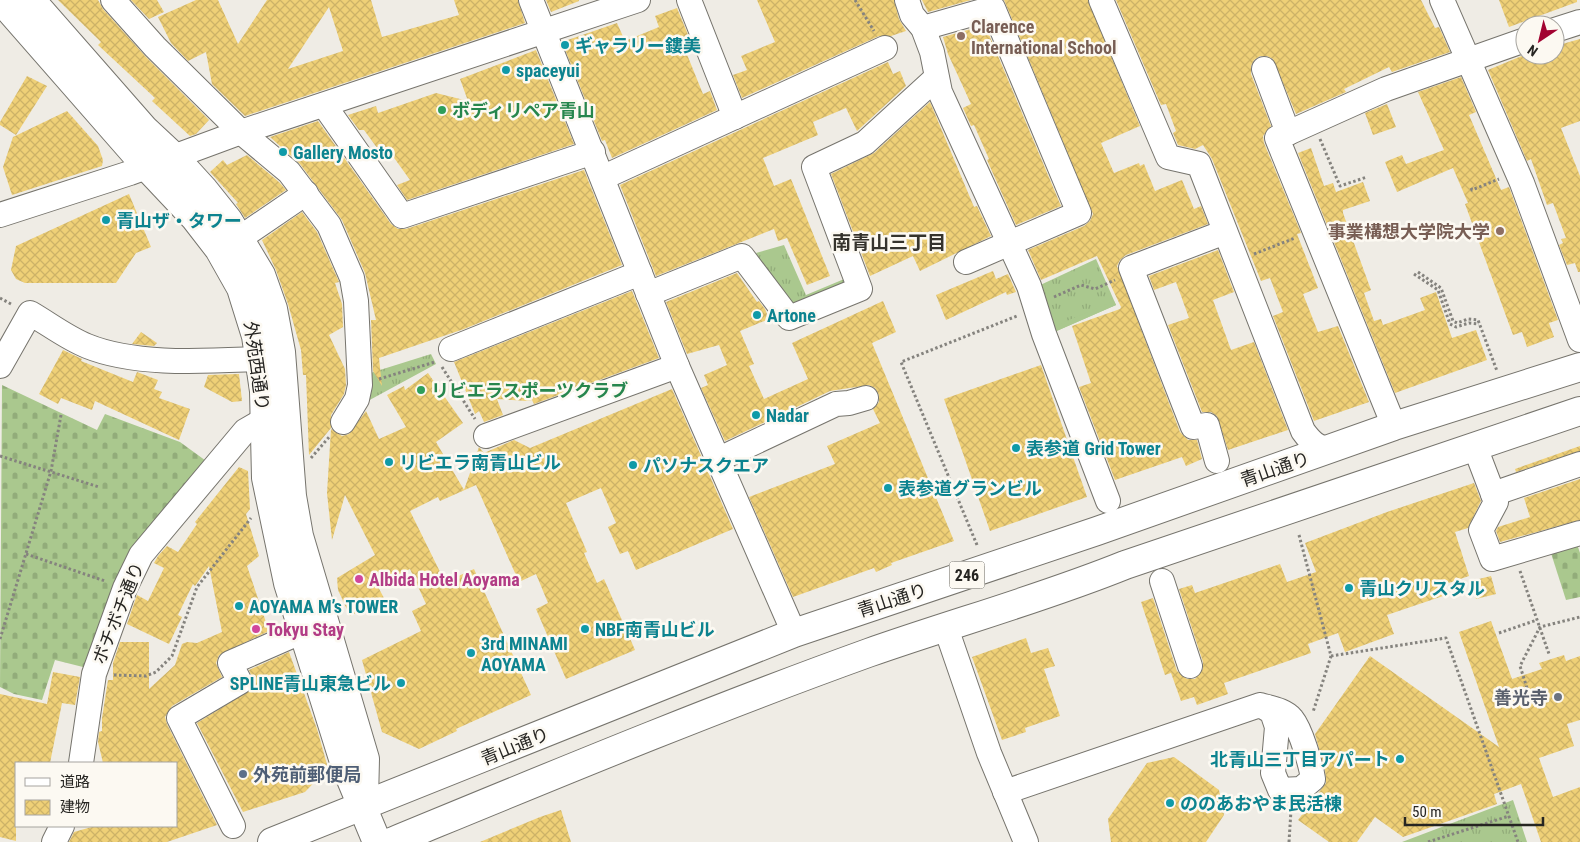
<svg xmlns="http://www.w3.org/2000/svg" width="1580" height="842" viewBox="0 0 1580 842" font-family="'Roboto Condensed','Noto Sans JP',sans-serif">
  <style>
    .grass { fill: url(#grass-tufts) }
    .cemetery { fill: url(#cemetery-stones) }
    .garden { fill: #aac88e }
    .building { fill: url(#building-cross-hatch); fill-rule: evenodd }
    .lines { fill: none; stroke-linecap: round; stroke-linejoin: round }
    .minor-casing { stroke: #76746d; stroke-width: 26 }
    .major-casing { stroke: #76746d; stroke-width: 30 }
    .highway-casing { stroke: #76746d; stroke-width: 30 }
    .path { stroke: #85837e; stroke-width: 3; stroke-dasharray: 2.5 2.5; stroke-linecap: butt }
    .minor { stroke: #fff; stroke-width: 24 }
    .major { stroke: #fff; stroke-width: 28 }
    .highway { stroke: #fff; stroke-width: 28 }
    .education-dot { fill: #8d6e63; stroke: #fcf9f2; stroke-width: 2 }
    .culture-dot { fill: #0f9aa8; stroke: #fcf9f2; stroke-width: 2 }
    .leisure-dot { fill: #2e9e5b; stroke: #fcf9f2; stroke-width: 2 }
    .hotel-dot { fill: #d1479c; stroke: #fcf9f2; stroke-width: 2 }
    .worship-dot { fill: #6b7280; stroke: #fcf9f2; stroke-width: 2 }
    .service-dot { fill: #5c6f8a; stroke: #fcf9f2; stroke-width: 2 }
    .labels { text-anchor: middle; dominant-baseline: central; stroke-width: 5; stroke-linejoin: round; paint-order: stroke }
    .shield { fill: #fcf9f2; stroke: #666560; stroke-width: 1 }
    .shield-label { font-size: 16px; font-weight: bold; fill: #262522 }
    .education-label { font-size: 18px; font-weight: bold; fill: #785e54; stroke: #fcf9f2; text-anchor: start }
    .culture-label { font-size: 18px; font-weight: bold; fill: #0d838f; stroke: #fcf9f2; text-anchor: start }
    .leisure-label { font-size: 18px; font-weight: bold; fill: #27864d; stroke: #fcf9f2; text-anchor: start }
    .street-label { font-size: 18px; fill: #262522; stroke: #fcf9f2 }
    .hotel-label { font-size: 18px; font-weight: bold; fill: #b23c85; stroke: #fcf9f2; text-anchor: start }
    .worship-label { font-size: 18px; font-weight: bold; fill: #5b616d; stroke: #fcf9f2; text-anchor: end }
    .service-label { font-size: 18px; font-weight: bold; fill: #4e5e75; stroke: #fcf9f2; text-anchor: start }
    .neighbourhood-label { font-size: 19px; font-weight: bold; fill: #35332d; stroke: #fcf9f2 }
  </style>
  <defs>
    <pattern id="grass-tufts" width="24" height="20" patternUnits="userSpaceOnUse" patternTransform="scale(1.25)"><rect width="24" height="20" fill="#aac88e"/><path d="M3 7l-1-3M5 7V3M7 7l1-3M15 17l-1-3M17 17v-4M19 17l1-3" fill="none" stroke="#92ac7a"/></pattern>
    <pattern id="cemetery-stones" width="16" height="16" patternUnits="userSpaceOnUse" patternTransform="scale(1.25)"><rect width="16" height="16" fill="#aac88e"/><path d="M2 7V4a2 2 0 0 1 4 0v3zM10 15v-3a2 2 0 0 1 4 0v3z" fill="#92ac7a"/></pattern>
    <pattern id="building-cross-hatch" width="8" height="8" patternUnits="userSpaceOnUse" patternTransform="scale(1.25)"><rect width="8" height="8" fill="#efd077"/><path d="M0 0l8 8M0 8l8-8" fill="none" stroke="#cdb267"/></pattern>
  </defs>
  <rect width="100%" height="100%" fill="#efece5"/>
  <!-- grass -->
  <g class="grass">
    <path d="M784,245L806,295L849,277L853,286L791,309L756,253Z"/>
    <path d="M1096,259L1116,305L1052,333L1036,287Z"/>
    <path d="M431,354L436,364L366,402L364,375Z"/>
    <path d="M1513,800L1527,842H1402Z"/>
  </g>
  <!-- cemetery -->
  <g class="cemetery">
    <path d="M2,385L97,430L105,414L180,442L213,466L152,533L91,669L55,660L42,700L14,694L0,687Z"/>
    <path d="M1576,541L1580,553V597L1566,600L1549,547Z"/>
  </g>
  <!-- garden -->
  <path class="garden" d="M1114,301L1116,305L1052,333L1050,328Z"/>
  <!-- building -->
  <g class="building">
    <path d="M58,0H98L103,9L145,56L209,120L196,134L190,136L152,101L155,98L98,45L101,42Z"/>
    <path d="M131,0H157L164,12L149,19Z"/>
    <path d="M196,0H218L238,44L267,0H371L382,37L459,15L454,0H518L525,23L245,116L212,84L206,52L188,61L171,43L158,17ZM329,7L343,51L288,69Z"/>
    <path d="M546,0H579V1L551,12Z"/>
    <path d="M757,0H894L899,19L906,31L891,36H879L742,98L733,75L747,70L741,56L775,42Z"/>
    <path d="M922,0H971L928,12Z"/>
    <path d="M1004,0H1088L1140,126L1101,143L1114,173L1139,163L1140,166L1144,164L1155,191L1182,180L1194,209L1201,206L1208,224L1126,255L1120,260L1117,266L1180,432L1188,440H1197L1202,459L1186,466L1182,457L1115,480L1079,387L1091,383L1072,326L1120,309L1121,307L1097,256L1041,280L1028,250L1084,226L1090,221L1093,214Z"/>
    <path d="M1116,0H1421L1435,28L1439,27L1450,52L1392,72L1389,67L1344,89L1346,92L1296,114L1273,59L1267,56H1260L1254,60L1251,66V74L1271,126L1263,136L1264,143L1301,233L1297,234L1318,288L1303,294L1318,332L1338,326L1369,402L1314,421L1273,316L1283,312L1270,278L1261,281L1212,159L1203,145L1195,149L1178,145L1173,133L1176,131L1166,104L1161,105Z"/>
    <path d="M1499,0H1577V2L1509,27Z"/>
    <path d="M677,8L694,49L686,52L703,94L710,91L717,110L612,158L605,140L602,141L562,42L617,23L625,41L659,27L655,16Z"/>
    <path d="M985,25L1061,206L1016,225L987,160L989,159L974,125L971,126L963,108L971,104L948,54L943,37Z"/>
    <path d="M1580,39V121L1561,128L1580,176V272H1578L1575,263L1567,265L1559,245L1563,243L1561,239L1566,238L1553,203L1547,205L1531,159L1527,161L1488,70L1524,55H1555V46Z"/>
    <path d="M536,50L574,144L407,200L397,185L410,180L392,155L383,156L364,130H359L348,115L376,106L378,113L436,93L468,101L460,79Z"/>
    <path d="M888,62L893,74L900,71L906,86L857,131L846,108L813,122L818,135L763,158L774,186L791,179L830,276L807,285L787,238L778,241L774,229L656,276L620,185Z"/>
    <path d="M27,76L47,86L16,135L0,125V122Z"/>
    <path d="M1461,77L1476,112L1469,115L1501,190L1509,187L1558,320L1549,323L1554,337L1527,347L1522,332L1513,335L1465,204L1468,203L1453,168L1397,192L1385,162L1402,155L1406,164L1444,150L1418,92Z"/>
    <path d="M930,102L974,207L977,206L991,236L920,271L913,256L870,276L831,174L874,153Z"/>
    <path d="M1387,104L1396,127L1373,135L1365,113Z"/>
    <path d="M67,111L98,146L103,160L102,166L12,195L3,167L13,137Z"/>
    <path d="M318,121L391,224L398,229H406L584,170L622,265L464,329L379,358L382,386L373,371L371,320H376L365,273L342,220L300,164L270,137Z"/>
    <path d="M1311,148L1324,186L1333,183L1336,192L1363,182L1370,201L1343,210V213L1371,290L1364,293L1374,321L1381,319L1383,325L1425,310L1420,298L1436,292L1452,338L1476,330L1487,360L1395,393L1298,153Z"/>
    <path d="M247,155L279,182L286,190L245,218L236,204L238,203L210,172L223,160L227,165Z"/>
    <path d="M129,194L151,247L136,253L116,283H25L16,279L11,270L16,246Z"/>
    <path d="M302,212L317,232L339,282L335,283L342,304L343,327L329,335L345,369L346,385L344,394L331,415V428L309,455L306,375H303L301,350L288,304L276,270L262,240Z"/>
    <path d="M1218,250L1234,292L1213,300L1231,350L1254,342L1288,430L1228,450L1217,416L1211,412H1202L1168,325L1189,318L1176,282L1154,290L1149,276Z"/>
    <path d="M993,271L996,279L1008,274L1016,292L1007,295L1006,292L946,320L936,295Z"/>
    <path d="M737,273L757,302L759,301L765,309L769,319L740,331L754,364L749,366L764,399L808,379L792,343L883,301L896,332L872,343L954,541L891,563L892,565L876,572L874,568L793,597L749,497L835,464L827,446L880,423L873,409L879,402V395L875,388L869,385L830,391L725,441L701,388L708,385L704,375L727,365L719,345L687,354L666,302Z"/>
    <path d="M632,291L659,358L534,404L532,400L527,401L497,399L503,415L484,422L479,411L475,414L454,362Z"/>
    <path d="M141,332L157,343L154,346L132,344Z"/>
    <path d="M63,350L82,359L81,361L133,382L137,372L158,380L154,389L162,392L159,398L190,409L179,440L95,401L92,410L61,398L58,404L39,394Z"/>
    <path d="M1041,365L1087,497L990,531L944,399Z"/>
    <path d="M428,373L463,423L436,442L464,490L479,447L484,453L514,440L530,448L672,389L733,529L636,570L628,551L620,554L608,527L616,523L601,488L566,503L587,552L584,553L597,583L604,579L635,650L566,679L536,609L548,603L536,574L519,582L476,485L440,501L438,497L410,511L445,582L474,569L531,695L456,729L457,731L419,749L382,732L362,660L421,631L412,611L426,604L410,569L377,585L384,598L350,616L338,590L337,578L375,555L345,495L332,540L327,493L331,429L342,436L349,434L366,411L379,439L406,427L387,395L404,386L405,390Z"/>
    <path d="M239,374L242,401L232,402L204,387L208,375Z"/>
    <path d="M1580,446V451L1516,472L1515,469Z"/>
    <path d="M239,467L248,471L250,509L246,514L259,556L247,566L269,631L219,655L216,663L222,677L172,706L165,717L167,724L217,825L167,842H69L74,832L95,826H176V763H103L98,742L99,732L102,731V718L108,680H113V663L120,642H149V689L175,665L182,644L187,642L197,643L222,632L209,566L195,586L193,584L178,615L182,617L169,644L127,624L137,595L148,601L164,568L154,563L158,556L167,546L178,552L197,524L195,522Z"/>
    <path d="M1580,479V520L1500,542L1496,531L1498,527L1530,517L1524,498Z"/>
    <path d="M1474,483L1481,501L1468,528L1455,532L1469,576L1440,586L1443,596L1387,615L1394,634L1345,652L1338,633L1308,644L1311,653L1224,683L1228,694L1197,705L1194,697L1181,701L1171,673L1165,675L1141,602L1153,598L1177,671L1187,679H1195L1203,669V662L1179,589L1192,585L1195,593L1280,564L1287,582L1316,572L1305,543L1387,512Z"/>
    <path d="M1491,576L1496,594L1476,599L1471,581Z"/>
    <path d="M1491,621L1512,679L1542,669L1539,663L1564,655L1566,661L1580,656V720L1567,724L1574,746L1539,758L1553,797L1580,787V842H1541L1521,784L1494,794L1497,804L1403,837L1375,817L1357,842H1329L1298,820L1326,783L1325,770L1315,734L1370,656L1499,747L1459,632Z"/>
    <path d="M1026,638L1031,653L1048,648L1055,666L1044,669L1060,716L1025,728L1026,732L1002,740L972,657Z"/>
    <path d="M289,652L317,729L328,768L305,792L243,812L197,723L252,689L254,682L249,670Z"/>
    <path d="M53,672L80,677L75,705L62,703L50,763H16V841L0,837V694L47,704Z"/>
    <path d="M1174,757L1219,790L1224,815L1206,842H1111L1108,819L1147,763Z"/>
    <path d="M561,810L571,842H480L540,817Z"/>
  </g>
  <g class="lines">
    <defs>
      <g id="minor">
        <path d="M113,0L155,47L241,132L289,172L329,225L352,278L356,301L360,385L357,399L343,422"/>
        <path d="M531,0L677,366L794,633"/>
        <path d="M689,0L735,117"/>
        <path d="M907,0L912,15L923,28L932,52L940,92L1029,286L1044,334L1108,501"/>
        <path d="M1101,0L1168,157L1199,164L1303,431C1311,442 1316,447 1330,450"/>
        <path d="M1442,0L1522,183L1580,340"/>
        <path d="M923,28L993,8L1079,213L966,262"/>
        <path d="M1555,30L1580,22"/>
        <path d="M1264,69L1288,133"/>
        <path d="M324,105L402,216L593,152"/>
        <path d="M604,177L885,48"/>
        <path d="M0,215L130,173L241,132L638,0"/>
        <path d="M240,238L306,193"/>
        <path d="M648,294L742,256L789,318L860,289L814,167L865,143L936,78"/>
        <path d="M451,349L640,273"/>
        <path d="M0,366L30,313C49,324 67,338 87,346C136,366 206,361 259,359"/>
        <path d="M1394,426L1277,138L1386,89L1525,40"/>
        <path d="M486,436L677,366"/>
        <path d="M1475,447L1496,502L1481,530L1492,559L1580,533"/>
        <path d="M717,460L836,404L849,403L866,398"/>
        <path d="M1217,461L1207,425L1193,427L1131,268L1225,232"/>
        <path d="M1493,494L1580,464"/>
        <path d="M1162,581L1190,666"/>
        <path d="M946,628L989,753L1026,842"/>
        <path d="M81,763L94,674L125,588L141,555L245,431L264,420"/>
        <path d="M1005,792L1260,705C1270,708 1285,710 1292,719C1301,730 1311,765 1313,779L1301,789L1280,790L1273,773L1277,727L1272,712L1260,705"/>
        <path d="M233,826L179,718L240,682L230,663L303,631"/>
        <path d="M54,842L62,826"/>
      </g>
      <g id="major">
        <path d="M1,0L147,167L195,218L219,249L241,288L256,336L264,391L266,478L288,583L345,765L377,842"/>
        <path d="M31,0L144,129L174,157L204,190L228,220L261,275L273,309L281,352L292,496L299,536L365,759L364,800"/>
      </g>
      <g id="highway">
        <path d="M272,842L794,633L1097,531L1394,426L1580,367"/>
        <path d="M391,842C549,777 707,711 868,653C953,623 1041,599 1125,565L1580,411"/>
      </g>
    </defs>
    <!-- minor casing -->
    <use href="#minor" class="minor-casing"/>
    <!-- major casing -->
    <use href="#major" class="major-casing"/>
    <!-- highway casing -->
    <use href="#highway" class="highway-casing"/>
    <!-- path -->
    <g class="path">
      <path d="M855,0L874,31"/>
      <path d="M1320,139L1340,186L1367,177"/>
      <path d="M1471,188L1472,190L1499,179"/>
      <path d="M1254,254L1295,238"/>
      <path d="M1418,272L1441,288L1453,321L1457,323L1468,319L1478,320L1497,371"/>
      <path d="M1414,274L1438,290L1450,324L1456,327L1469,323L1479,324"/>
      <path d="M1054,297L1081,285L1095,289L1115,280"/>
      <path d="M0,298L11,304"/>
      <path d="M442,367L475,419"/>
      <path d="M379,379L435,362"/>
      <path d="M0,456L99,487"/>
      <path d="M311,458L330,436"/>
      <path d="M1299,535L1331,656L1313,712"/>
      <path d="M977,545L901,362L1017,316"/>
      <path d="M26,554L105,581"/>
      <path d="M1520,571L1549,654"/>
      <path d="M1499,633L1537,620"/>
      <path d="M0,639L51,471L61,415"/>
      <path d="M1331,656L1446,638L1518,842"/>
      <path d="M114,675L146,676L156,672L172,656L197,587L251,518"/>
      <path d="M1527,688L1520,666L1540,627L1580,617"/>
      <path d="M1289,842L1291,810"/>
      <path d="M1428,842L1509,816"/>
    </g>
    <!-- minor -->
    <use href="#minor" class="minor"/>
    <!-- major -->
    <use href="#major" class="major"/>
    <!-- highway -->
    <use href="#highway" class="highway"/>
  </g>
  <!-- markers -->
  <g class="education-dot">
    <circle cx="961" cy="36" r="5"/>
    <circle cx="1500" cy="231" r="5"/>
  </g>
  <g class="culture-dot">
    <circle cx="565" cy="45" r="5"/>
    <circle cx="506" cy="70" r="5"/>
    <circle cx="283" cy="152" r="5"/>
    <circle cx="106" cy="220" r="5"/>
    <circle cx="757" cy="315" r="5"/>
    <circle cx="756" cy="415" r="5"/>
    <circle cx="1016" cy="448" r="5"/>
    <circle cx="389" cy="462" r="5"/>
    <circle cx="633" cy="465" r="5"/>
    <circle cx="888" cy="488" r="5"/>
    <circle cx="1349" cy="588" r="5"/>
    <circle cx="239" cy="606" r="5"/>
    <circle cx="585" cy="629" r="5"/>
    <circle cx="471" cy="653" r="5"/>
    <circle cx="401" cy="683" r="5"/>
    <circle cx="1400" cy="759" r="5"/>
    <circle cx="1170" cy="803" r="5"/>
  </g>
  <g class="leisure-dot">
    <circle cx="442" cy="110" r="5"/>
    <circle cx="421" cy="390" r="5"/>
  </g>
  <g class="hotel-dot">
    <circle cx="359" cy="579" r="5"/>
    <circle cx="256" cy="629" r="5"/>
  </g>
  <circle class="worship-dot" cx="1558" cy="697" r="5"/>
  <circle class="service-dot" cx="243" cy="774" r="5"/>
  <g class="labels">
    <!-- shield labels -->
    <rect class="shield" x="949.5" y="561.5" width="35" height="27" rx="4"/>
    <g class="shield-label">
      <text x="967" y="575">246</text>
    </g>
    <!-- education labels -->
    <g class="education-label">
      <text x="971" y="26">Clarence<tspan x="971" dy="21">International School</tspan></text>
      <text x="1490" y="231" text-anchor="end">事業構想大学院大学</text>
    </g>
    <!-- culture labels -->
    <g class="culture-label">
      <text x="575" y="45">ギャラリー鏤美</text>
      <text x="516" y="70">spaceyui</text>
      <text x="293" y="152">Gallery Mosto</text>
      <text x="116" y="220">青山ザ・タワー</text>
      <text x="767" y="315">Artone</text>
      <text x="766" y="415">Nadar</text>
      <text x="1026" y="448">表参道 Grid Tower</text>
      <text x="399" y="462">リビエラ南青山ビル</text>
      <text x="643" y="465">パソナスクエア</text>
      <text x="898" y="488">表参道グランビル</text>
      <text x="1359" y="588">青山クリスタル</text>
      <text x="249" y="606">AOYAMA M’s TOWER</text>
      <text x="595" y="629">NBF南青山ビル</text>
      <text x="481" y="643">3rd MINAMI<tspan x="481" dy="21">AOYAMA</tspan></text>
      <text x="391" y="683" text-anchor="end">SPLINE青山東急ビル</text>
      <text x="1390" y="759" text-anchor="end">北青山三丁目アパート</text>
      <text x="1180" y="803">ののあおやま民活棟</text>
    </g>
    <!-- leisure labels -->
    <g class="leisure-label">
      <text x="452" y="110">ボディリペア青山</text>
      <text x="431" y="390">リビエラスポーツクラブ</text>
    </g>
    <!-- street labels -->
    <g class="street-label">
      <text transform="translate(257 366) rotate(82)">外苑西通り</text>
      <text transform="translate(1275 469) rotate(-19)">青山通り</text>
      <text transform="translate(892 600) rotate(-18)">青山通り</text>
      <text transform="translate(118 613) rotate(-68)">ボチボチ通り</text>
      <text transform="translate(515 746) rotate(-22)">青山通り</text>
    </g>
    <!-- hotel labels -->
    <g class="hotel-label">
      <text x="369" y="579">Albida Hotel Aoyama</text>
      <text x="266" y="629">Tokyu Stay</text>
    </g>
    <!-- worship labels -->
    <g class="worship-label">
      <text x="1548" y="697">善光寺</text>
    </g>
    <!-- service labels -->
    <g class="service-label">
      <text x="253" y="774">外苑前郵便局</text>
    </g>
    <!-- neighbourhood labels -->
    <g class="neighbourhood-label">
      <text x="889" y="242">南青山三丁目</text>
    </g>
  </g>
  <!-- legend -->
  <rect x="15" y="762" width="162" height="65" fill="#fcf9f2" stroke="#a6a49f"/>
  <rect x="25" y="778" width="25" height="8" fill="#ffffff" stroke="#a6a49f"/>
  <text x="60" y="787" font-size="15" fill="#262522">道路</text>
  <rect x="25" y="800" width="25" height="15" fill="url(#building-cross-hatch)" stroke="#a6a49f"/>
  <text x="60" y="812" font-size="15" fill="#262522">建物</text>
  <!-- north arrow -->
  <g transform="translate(1540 40) rotate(215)"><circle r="24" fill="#fcf9f2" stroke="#a6a49f"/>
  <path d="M0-4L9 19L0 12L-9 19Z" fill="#a20331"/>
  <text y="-8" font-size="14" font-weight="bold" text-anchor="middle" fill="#262522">N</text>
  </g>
  <!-- scale -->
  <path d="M1405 817v8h138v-8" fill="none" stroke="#262522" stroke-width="2.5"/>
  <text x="1412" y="817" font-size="15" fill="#262522" stroke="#fcf9f2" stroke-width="4" paint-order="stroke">50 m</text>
</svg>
